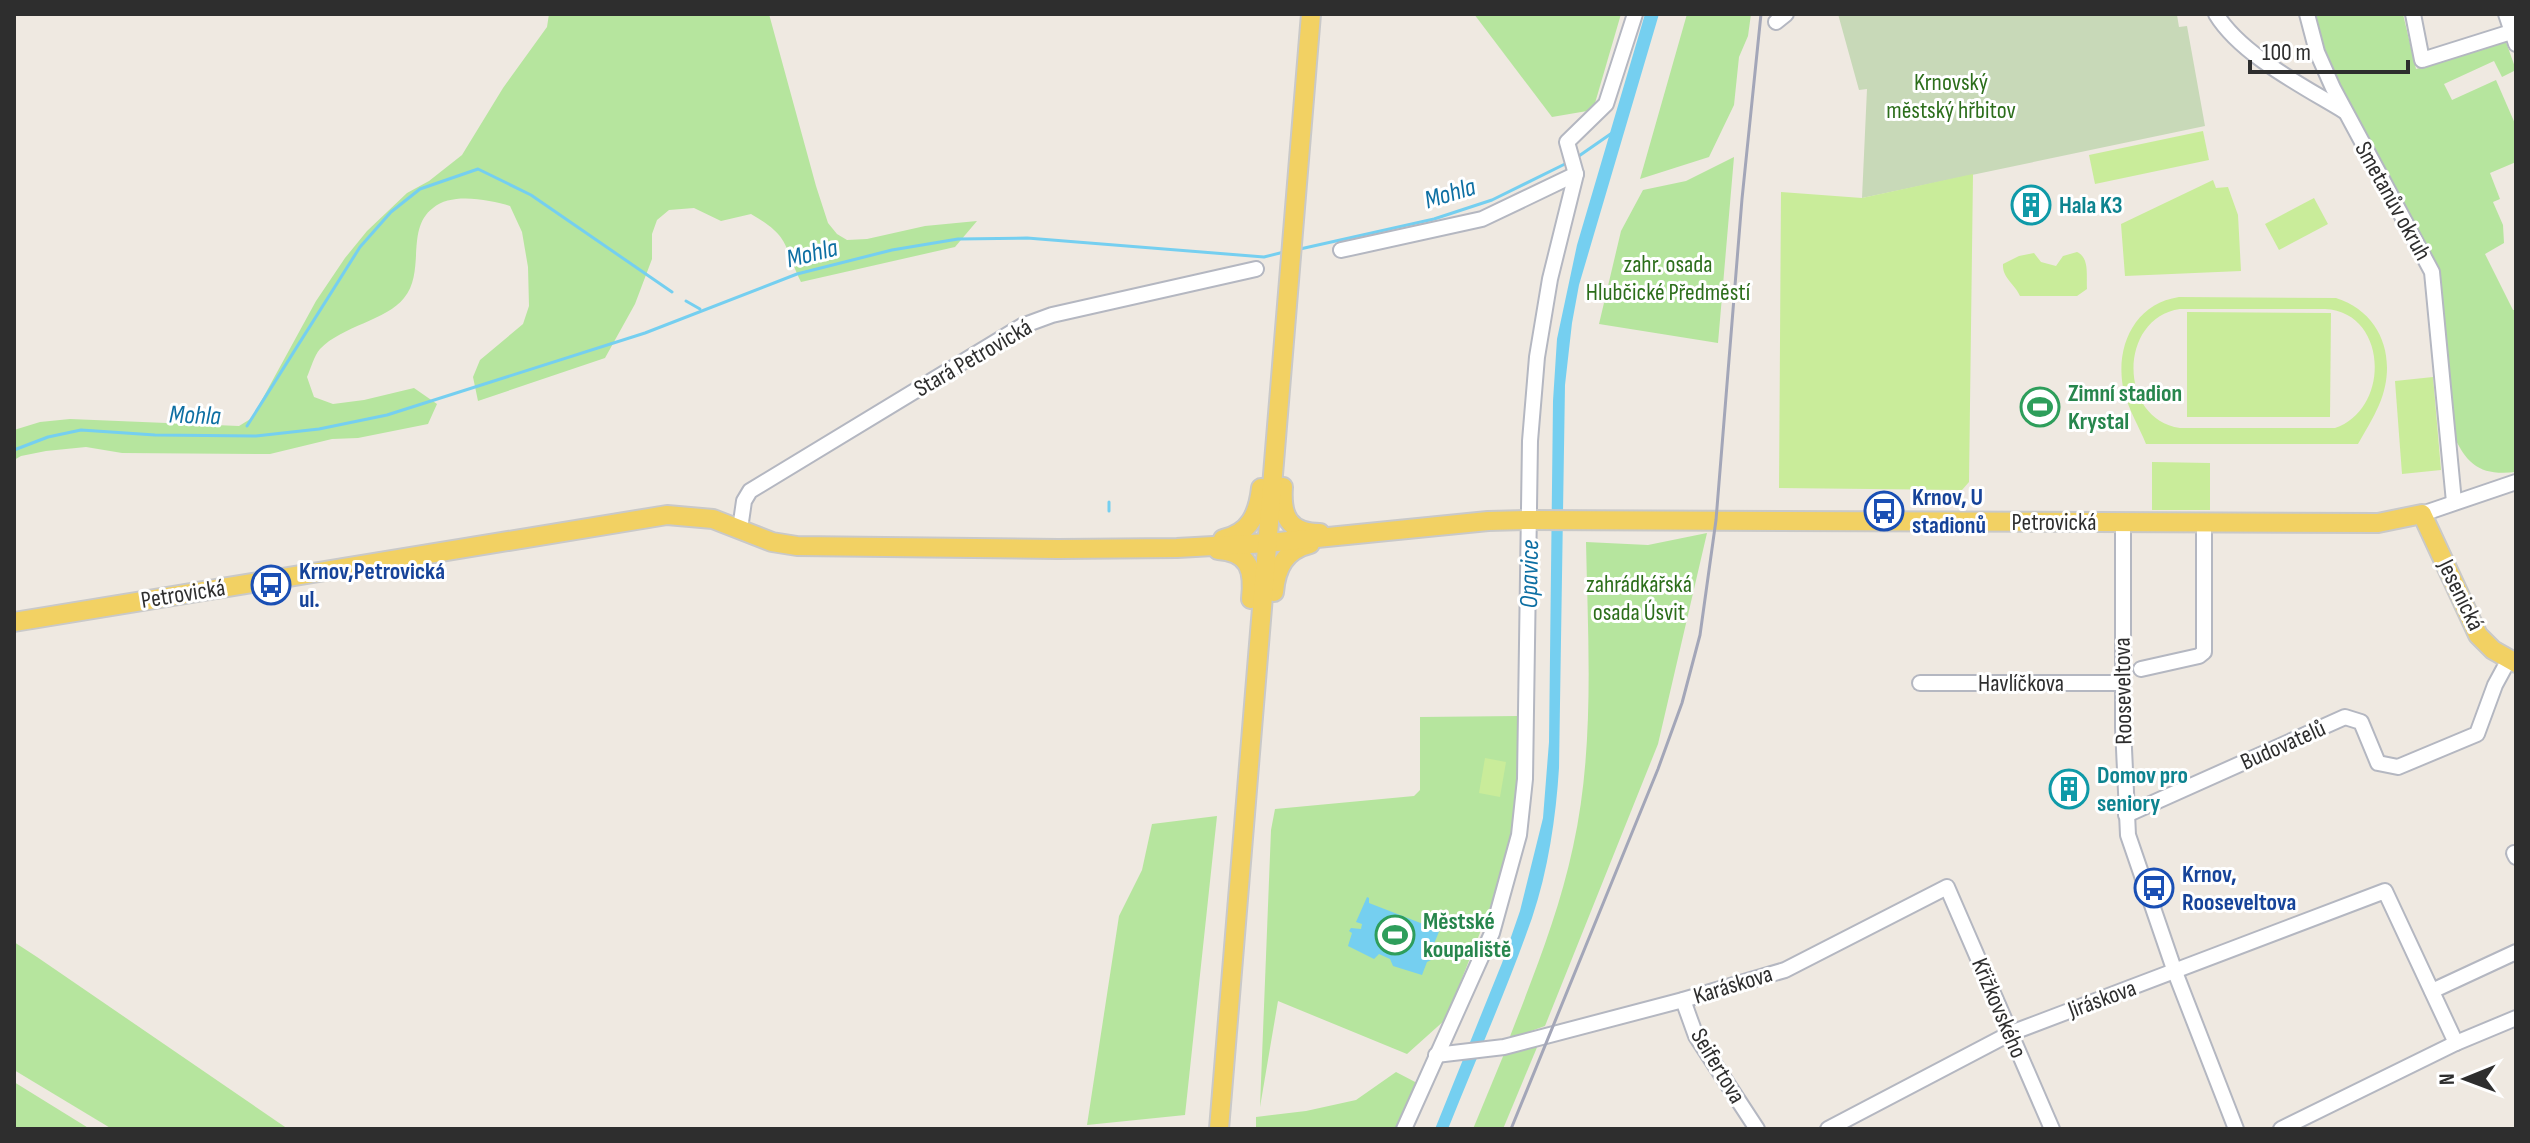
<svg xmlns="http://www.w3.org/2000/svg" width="2530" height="1143" viewBox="0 0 2530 1143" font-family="'Sofia Sans Condensed',sans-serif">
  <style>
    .green { fill: #b6e59e }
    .cemetery { fill: #c8d9b8 }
    .pitch { fill: #c9ec9a; fill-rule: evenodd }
    .water { fill: #75cff0 }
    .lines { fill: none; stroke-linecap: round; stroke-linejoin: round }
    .stream { stroke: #75cff0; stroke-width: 3 }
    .minor-casing { stroke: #b4b7c1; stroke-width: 18 }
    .major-casing { stroke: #c9c9c9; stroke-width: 22 }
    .minor { stroke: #fff; stroke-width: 14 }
    .major { stroke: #f2d163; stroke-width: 18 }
    .rail { stroke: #a3a6b8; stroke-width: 3 }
    .labels { text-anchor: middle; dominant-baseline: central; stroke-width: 6; stroke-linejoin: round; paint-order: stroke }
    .park-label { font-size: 24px; fill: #2c6e1b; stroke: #fff }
    .street-label { font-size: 24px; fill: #2e2e2e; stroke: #fff }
    .culture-label { font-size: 24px; font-weight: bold; fill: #0d838f; stroke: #fff; text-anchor: start }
    .leisure-label { font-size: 24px; font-weight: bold; fill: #27864d; stroke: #fff; text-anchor: start }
    .transit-label { font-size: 24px; font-weight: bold; fill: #164399; stroke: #fff; text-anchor: start }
    .water-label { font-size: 26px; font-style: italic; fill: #0d6fa3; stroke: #fff }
  </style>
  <rect width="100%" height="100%" fill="#efe9e1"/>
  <!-- green -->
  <g class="green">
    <path d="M549,14H769L816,186L828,223L837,234L847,240L867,239L925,226L977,221L955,247L801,282C783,245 791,237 751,214L721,221L694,208L669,210L657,220L652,234V259L635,304L605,358L478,401L473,377L480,360L523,324L529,306L528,267L522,232L510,206C489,200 452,192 433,208C405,229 426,272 404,298C387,320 342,326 320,349C314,356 311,368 307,377L314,397L333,404L364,400L414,388L437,404L428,424L358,438L332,439L270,454L122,453L86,447L46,451L21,456L14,460V430L40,422L70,419L239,426L252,418L316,301L345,258L367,231L407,193L429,181L462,155L503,88L547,27Z"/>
    <path d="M1474,14H1621L1593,110L1552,117Z"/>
    <path d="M1687,14H1751L1748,36L1739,57L1734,105L1709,157L1640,179Z"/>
    <path d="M2313,14H2403L2416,69L2506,42L2516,70L2502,77L2494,61L2444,84L2452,100L2496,80L2516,126V162L2490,173L2500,199L2493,202L2503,225L2504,243L2485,254L2513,310H2516V472C2482,476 2467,466 2453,434L2439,271L2331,69Z"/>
    <path d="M1734,157L1718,343L1599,324L1621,231L1643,190L1686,181Z"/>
    <path d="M1707,533L1658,744L1545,1026L1509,1039C1533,977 1559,913 1573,847C1595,748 1588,642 1586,542L1648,545Z"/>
    <path d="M1518,716L1520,802L1500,882L1446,1019L1407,1054L1278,1001L1260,1107L1271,830L1275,809L1414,796L1420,790V717Z"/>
    <path d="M1217,816L1185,1115L1087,1125L1119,916L1142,870L1152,824Z"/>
    <path d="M14,942L37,957L288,1129H112L14,1070Z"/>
    <path d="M1538,1045L1503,1129H1473L1504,1054Z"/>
    <path d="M1396,1072L1419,1084L1400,1129H1256V1117L1306,1111L1356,1100Z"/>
    <path d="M14,1082L90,1129H14Z"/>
  </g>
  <!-- cemetery -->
  <path class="cemetery" d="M1838,14H2181L2177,15L2179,27L2187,26L2205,126L1862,198L1867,89L1859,90Z"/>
  <!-- pitch -->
  <g class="pitch">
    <path d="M2203,131L2209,160L2095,184L2089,155Z"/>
    <path d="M1973,174L1969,482L1962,490L1779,488L1781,192L1862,198Z"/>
    <path d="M2213,180L2216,188L2228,187L2238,215L2241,271L2125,276L2121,224Z"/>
    <path d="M2314,198L2328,224L2279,250L2265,224Z"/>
    <path d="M2077,252C2090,258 2086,276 2087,289L2077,296H2020C2015,284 2002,278 2003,264L2019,256L2034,253L2041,262L2056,266L2063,256Z"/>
    <path d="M2179,297L2336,298C2383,313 2398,361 2379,405C2373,419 2365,431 2358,444H2146C2139,427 2129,410 2124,392C2114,349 2133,304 2179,297ZM2180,309H2325C2388,312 2391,409 2335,428H2180C2118,419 2118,318 2180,309Z"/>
    <path d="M2187,312L2331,313L2330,417H2187Z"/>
    <path d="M2433,377L2441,470L2402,474L2395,381Z"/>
    <path d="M2152,462L2210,463V510H2152Z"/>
    <path d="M1485,758L1506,762L1500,797L1479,793Z"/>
  </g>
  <!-- water -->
  <g class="water">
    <path d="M1645,14H1659L1579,285L1572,323L1565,385L1559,768C1556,817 1548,871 1532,918C1507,989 1476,1059 1448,1129H1435L1502,963L1520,911L1543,818L1549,742L1553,401L1557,339L1577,245Z"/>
    <path d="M1367,897L1369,898V903L1436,929L1438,925L1441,927L1428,958L1431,960L1427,962L1422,975L1393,966L1390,959L1379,954L1374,959L1348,946L1352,933L1349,931L1351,928L1361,929L1362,924L1356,922Z"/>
  </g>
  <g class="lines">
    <!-- stream -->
    <g class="stream">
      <path d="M1576,158L1612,133"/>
      <path d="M1300,249L1434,219L1492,200L1569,162"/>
      <path d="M686,301L700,309"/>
      <path d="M247,426L360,247L391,212L420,189L478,169L531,195L672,292"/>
      <path d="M14,450L48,437L81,430L155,435L256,436L319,429L387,415L645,333L797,274L892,250L958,239L1027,238L1264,257L1284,252"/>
      <path d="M1109,511V502"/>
    </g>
    <defs>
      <g id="minor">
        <path d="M2216,14C2241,55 2303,86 2344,111"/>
        <path d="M2307,14L2317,52L2333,88L2432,272L2454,502"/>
        <path d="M2413,14L2422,60L2511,32"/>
        <path d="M2506,14L2516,44"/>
        <path d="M1776,22L1786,14"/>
        <path d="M1341,250L1482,219L1576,174"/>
        <path d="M2422,514L2516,482"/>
        <path d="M2123,522V727L2128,835L2175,972L2236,1129"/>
        <path d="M740,529L744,501L750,491L1022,326L1052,315L1256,269"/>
        <path d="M2141,669L2199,656L2204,652V523"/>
        <path d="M1920,683H2123"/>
        <path d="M2126,815L2345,717L2361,722L2378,763L2398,767L2477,734L2495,685L2508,661"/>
        <path d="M2514,853L2516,857"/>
        <path d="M2432,991L2516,952"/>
        <path d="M1683,1000L1696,1036L1757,1129"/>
        <path d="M1436,1055L1504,1047L1683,1000L1785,970L1947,887L2052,1129"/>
        <path d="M1404,1129L1492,933L1519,835L1525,779L1530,441L1537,357L1550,279L1576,174L1567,142L1606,104L1635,14"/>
        <path d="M1828,1129L2011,1033L2385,891L2456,1043"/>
        <path d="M2281,1129L2456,1043L2516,1018"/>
      </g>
      <g id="major">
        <path d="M1283,487C1281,515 1288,533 1320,533"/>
        <path d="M1223,539C1250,533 1258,514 1261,488"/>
        <path d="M1218,550C1250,552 1254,571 1251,599"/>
        <path d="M1274,592C1276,568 1285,550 1310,544"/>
        <path d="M14,622L667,515L713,519L772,542L797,546L1058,549L1177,548L1268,543L1488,521L1527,520L2378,523L2422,514L2478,635L2493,650L2516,663"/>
        <path d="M1219,1129L1311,14"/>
      </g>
    </defs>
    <!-- minor casing -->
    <use href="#minor" class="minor-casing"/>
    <!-- major casing -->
    <use href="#major" class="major-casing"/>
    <!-- minor -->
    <use href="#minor" class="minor"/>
    <!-- major -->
    <use href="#major" class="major"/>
    <!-- rail -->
    <path class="rail" d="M1511,1129L1658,769L1682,703L1700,635L1716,520L1742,199L1761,14"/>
  </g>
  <!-- icons -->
  <defs>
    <symbol id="building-ring" viewBox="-11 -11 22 22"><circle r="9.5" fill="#fff" stroke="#0f9aa8" stroke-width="1.5"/><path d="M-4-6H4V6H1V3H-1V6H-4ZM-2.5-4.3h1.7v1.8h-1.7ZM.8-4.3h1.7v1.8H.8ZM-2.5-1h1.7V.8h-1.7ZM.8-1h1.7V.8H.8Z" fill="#0f9aa8"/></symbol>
    <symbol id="stadium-ring" viewBox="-11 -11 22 22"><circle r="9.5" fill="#fff" stroke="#2e9e5b" stroke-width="1.5"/><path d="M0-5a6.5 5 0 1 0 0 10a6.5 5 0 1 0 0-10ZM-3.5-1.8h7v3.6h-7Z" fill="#2e9e5b"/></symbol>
    <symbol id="bus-ring" viewBox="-11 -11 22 22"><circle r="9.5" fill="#fff" stroke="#1a4fb4" stroke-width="1.5"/><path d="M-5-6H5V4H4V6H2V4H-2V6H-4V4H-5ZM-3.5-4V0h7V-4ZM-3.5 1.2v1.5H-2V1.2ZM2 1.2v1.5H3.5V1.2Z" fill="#1a4fb4"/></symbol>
  </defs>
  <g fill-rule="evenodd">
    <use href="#building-ring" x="2009" y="183" width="44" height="44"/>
    <use href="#stadium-ring" x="2018" y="385" width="44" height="44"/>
    <use href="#bus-ring" x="1862" y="489" width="44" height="44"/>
    <use href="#bus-ring" x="249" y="563" width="44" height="44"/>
    <use href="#building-ring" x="2047" y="767" width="44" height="44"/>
    <use href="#bus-ring" x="2132" y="866" width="44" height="44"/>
    <use href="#stadium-ring" x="1373" y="913" width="44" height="44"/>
  </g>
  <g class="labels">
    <!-- park labels -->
    <g class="park-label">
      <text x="1951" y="82">Krnovský<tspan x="1951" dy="28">městský hřbitov</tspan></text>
      <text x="1668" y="264">zahr. osada<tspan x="1668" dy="28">Hlubčické Předměstí</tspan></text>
      <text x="1639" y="584">zahrádkářská<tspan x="1639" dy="28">osada Úsvit</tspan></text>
    </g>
    <!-- street labels -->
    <g class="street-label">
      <text transform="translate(2393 201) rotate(61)">Smetanův okruh</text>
      <text transform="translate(973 358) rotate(-30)">Stará Petrovická</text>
      <text x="2054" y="522">Petrovická</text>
      <text transform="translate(183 594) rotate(-9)">Petrovická</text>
      <text transform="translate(2461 595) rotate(64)">Jesenická</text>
      <text x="2021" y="683">Havlíčkova</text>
      <text transform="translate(2123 691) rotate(-91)">Rooseveltova</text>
      <text transform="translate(2283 745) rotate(-24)">Budovatelů</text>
      <text transform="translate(1733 985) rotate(-17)">Karáskova</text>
      <text transform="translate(2102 999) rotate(-20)">Jiráskova</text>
      <text transform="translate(1999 1008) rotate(67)">Křižkovského</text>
      <text transform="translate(1718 1066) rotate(59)">Seifertova</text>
    </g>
    <!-- culture labels -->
    <g class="culture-label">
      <text x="2059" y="205">Hala K3</text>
      <text x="2097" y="775">Domov pro<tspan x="2097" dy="28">seniory</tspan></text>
    </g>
    <!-- leisure labels -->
    <g class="leisure-label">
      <text x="2068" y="393">Zimní stadion<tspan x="2068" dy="28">Krystal</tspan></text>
      <text x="1423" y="921">Městské<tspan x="1423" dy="28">koupaliště</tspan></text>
    </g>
    <!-- transit labels -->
    <g class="transit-label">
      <text x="1912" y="497">Krnov, U<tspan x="1912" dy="28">stadionů</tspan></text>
      <text x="299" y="571">Krnov,Petrovická<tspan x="299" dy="28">ul.</tspan></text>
      <text x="2182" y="874">Krnov,<tspan x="2182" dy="28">Rooseveltova</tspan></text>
    </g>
    <!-- water labels -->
    <g class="water-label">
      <text transform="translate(1450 194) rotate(-17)">Mohla</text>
      <text transform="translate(812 254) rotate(-14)">Mohla</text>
      <text transform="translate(195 416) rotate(2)">Mohla</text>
      <text transform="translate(1530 574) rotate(-89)">Opavice</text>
    </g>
  </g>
  <!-- border -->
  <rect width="2530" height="1143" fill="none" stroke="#2e2e2e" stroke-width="32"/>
  <!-- north arrow -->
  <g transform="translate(2466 1079) rotate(269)" stroke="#ffffff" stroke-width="6" paint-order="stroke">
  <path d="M0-6L14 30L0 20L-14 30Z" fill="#2e2e2e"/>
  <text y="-12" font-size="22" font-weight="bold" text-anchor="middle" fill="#2e2e2e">N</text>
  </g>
  <!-- scale -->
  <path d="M2250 60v12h158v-12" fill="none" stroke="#2e2e2e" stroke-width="4"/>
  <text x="2262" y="60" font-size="24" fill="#2e2e2e" stroke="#ffffff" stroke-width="6" paint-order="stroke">100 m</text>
</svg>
